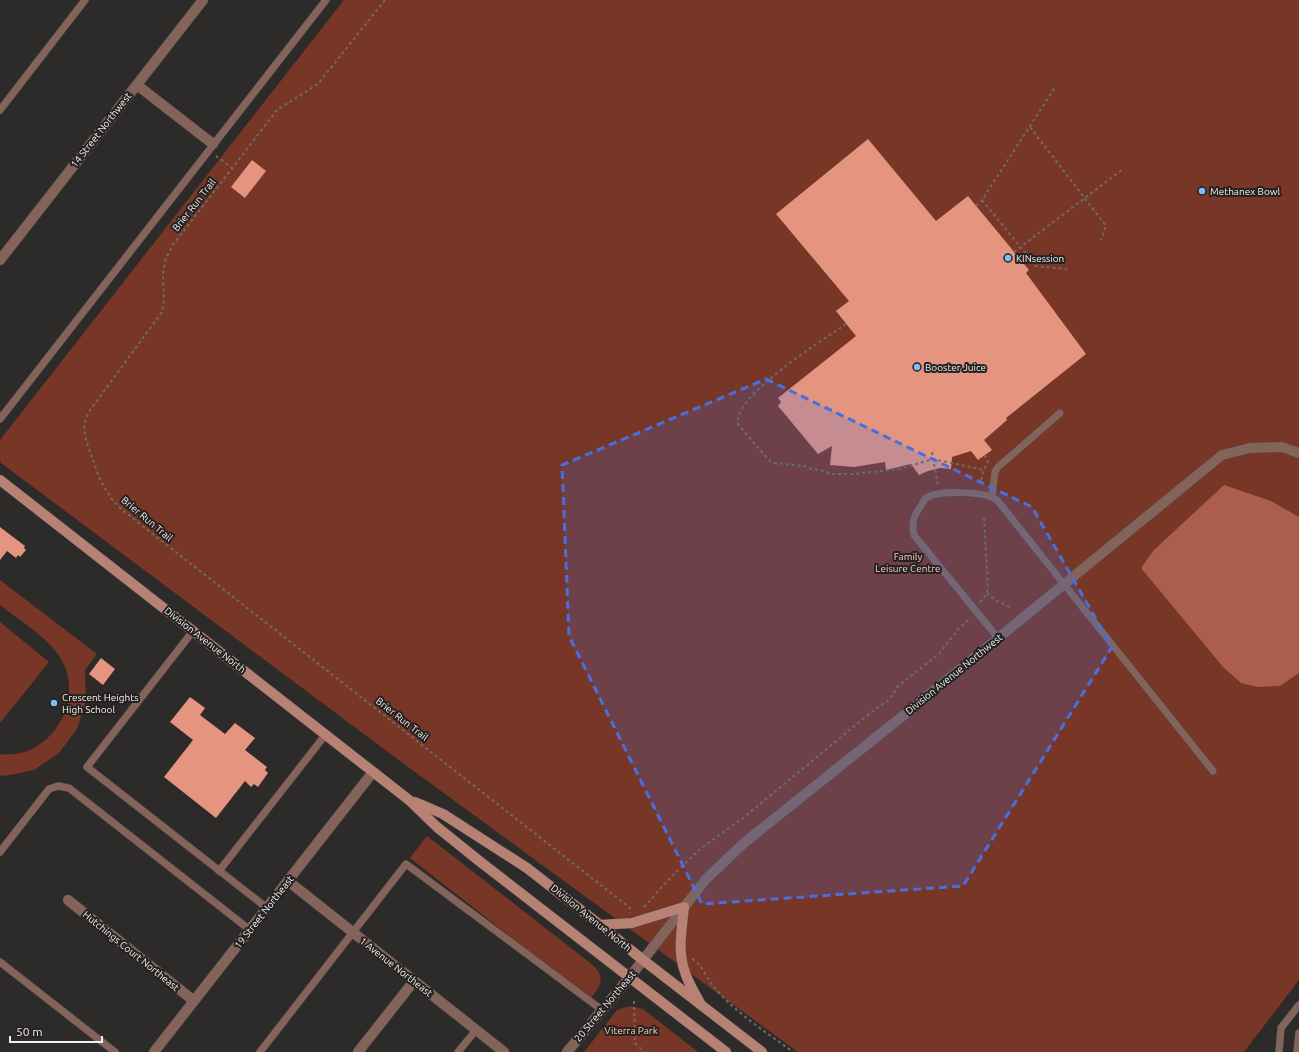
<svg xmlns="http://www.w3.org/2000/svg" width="1299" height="1052" viewBox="0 0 1299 1052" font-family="Ubuntu,sans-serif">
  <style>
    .green { fill: #783626 }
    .water { fill: #aa5e4b }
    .building { fill: #e5947f }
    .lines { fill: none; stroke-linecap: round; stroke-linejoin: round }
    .service-casing { stroke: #494746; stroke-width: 8 }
    .minor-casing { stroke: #494746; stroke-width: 11 }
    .tertiary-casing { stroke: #494746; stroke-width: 11 }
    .secondary-casing { stroke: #494746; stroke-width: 11 }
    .path { stroke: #6d6b6a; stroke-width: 2; stroke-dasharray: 3 3; stroke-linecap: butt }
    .service { stroke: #84635a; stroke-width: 7 }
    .minor { stroke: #84635a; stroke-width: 10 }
    .tertiary { stroke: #84635a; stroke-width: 10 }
    .secondary { stroke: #b78173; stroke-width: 10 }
    .marked { fill: #486fdd; fill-opacity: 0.2; stroke: #486fdd; stroke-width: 3; stroke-dasharray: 8 5; stroke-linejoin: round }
    .poi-dot { fill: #7abff8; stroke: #242120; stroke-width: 1.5 }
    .labels { text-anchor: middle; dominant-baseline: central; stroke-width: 4; stroke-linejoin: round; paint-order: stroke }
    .street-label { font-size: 10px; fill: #f2f1f0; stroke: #242120 }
    .poi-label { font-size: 10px; fill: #f2f1f0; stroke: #242120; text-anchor: start }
    .park-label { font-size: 10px; fill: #f9ccc0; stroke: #242120 }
  </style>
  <rect width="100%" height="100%" fill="#2d2b2a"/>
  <!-- green -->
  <g class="green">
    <path d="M344,0H1299V980L1244,1052H798L400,761L1,463L0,460V440Z"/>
    <path d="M0,580L97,654L85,670L86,701L77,729L59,753L34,770L5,776L0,775V754C50,761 87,700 60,657C47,637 19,620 0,605Z"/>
    <path d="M0,622L49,662L0,723Z"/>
    <path d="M427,836L594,966C606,979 600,987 590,999L410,858Z"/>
    <path d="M630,1006L643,1009L698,1052H584L617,1010Z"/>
  </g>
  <!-- water -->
  <path class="water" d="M1224,485L1271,501L1299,517V673L1280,686L1258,687L1241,683L1223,667L1141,568L1154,550Z"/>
  <!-- building -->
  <g class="building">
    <path d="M868,139L936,221L968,196L1029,270L1026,273L1086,354L1006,418L1007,420L984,440L992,450L978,460L971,451L952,457L951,469L940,468L928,471L919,475L911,464L886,470L885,462L854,467L830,465L832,446L818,454L778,406L781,402L778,398L856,336L836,311L849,301L776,214Z"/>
    <path d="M252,160L266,171L245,198L231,187Z"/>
    <path d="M0,527L25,546L24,548L26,550L20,557L18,555L16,558L7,551L0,560Z"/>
    <path d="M101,658L115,669L103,685L89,674Z"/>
    <path d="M190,697L205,708L200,715L225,734L235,723L255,738L245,750L267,767L265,770L268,773L258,787L254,784L251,787L245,781L216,818L164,777L193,740L170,722Z"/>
  </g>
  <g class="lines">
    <defs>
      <g id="service">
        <path d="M0,110L85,0"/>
        <path d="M0,419L326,0"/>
        <path d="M992,496L995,472L998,467L1060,413"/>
        <path d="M193,631L87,767L267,908"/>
        <path d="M998,638L914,535C911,523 914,515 921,506C922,503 924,500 926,498C939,490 985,491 997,500L1213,771"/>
        <path d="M0,852L49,789L58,786L69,788L250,930"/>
        <path d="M219,871L326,734"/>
        <path d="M0,962L115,1052"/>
        <path d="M260,1052L406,864L602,1010"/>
        <path d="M458,1052L476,1030"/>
        <path d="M1279,1052L1281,1028L1299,1005"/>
        <path d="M1297,1052L1299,1033"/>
      </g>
      <g id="minor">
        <path d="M137,85L213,144"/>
        <path d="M0,260L203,0"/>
        <path d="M288,881L504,1052"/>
        <path d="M68,900L194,1001"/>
        <path d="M629,978L706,879L744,843L909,711L1222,455L1250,448L1282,447L1299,453"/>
        <path d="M154,1052L373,772"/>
        <path d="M358,1052L414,981"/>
      </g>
      <path id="tertiary" d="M567,1052L629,978"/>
      <g id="secondary">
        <path d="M0,480L409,800L437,827L478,860L726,1052"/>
        <path d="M415,802L443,814L527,868L600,925L643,960L762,1052"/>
        <path d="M600,925L632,923L684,907C682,929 677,951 685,972C688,983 695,993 700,1003"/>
      </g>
    </defs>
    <!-- service casing -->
    <use href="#service" class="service-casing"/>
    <!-- minor casing -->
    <use href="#minor" class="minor-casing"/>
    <!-- tertiary casing -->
    <use href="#tertiary" class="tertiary-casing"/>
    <!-- secondary casing -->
    <use href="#secondary" class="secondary-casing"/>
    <!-- path -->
    <g class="path">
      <path d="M385,0L318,84L277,110L173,245L166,258L163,273L164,300L162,312L88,413L84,425L86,440L100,480L111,498L121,509L630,908V913"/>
      <path d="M1030,127L1106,226L1101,240"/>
      <path d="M216,156L232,168"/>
      <path d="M982,200L1036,266L1067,269"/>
      <path d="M976,206L982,200L1056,86"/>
      <path d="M1014,252L1123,169"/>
      <path d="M846,324C825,339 732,396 738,424L766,457L770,461L775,463L804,466L808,468L824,471L830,474H853L900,469L933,459L984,470"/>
      <path d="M932,452L938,486"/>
      <path d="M981,480L984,470L988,461L984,455"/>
      <path d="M987,593L995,600L1012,608"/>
      <path d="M980,602L985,596L988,589L984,518"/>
      <path d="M644,907L672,876L699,850L743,818L869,714L890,699L898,686L939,654L958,629L970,619"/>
      <path d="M692,959C701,963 705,975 711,983C732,1011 765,1031 793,1052"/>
      <path d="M634,1001L635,1043L644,1052"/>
    </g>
    <!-- service -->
    <use href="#service" class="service"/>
    <!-- minor -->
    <use href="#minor" class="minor"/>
    <!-- tertiary -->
    <use href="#tertiary" class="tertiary"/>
    <!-- secondary -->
    <use href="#secondary" class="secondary"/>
  </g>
  <!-- marked area -->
  <path class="marked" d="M766,379L1032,507L1112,647L963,886L702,904L569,636L562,465Z"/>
  <!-- markers -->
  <g class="poi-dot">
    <circle cx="1202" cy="191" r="4"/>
    <circle cx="1008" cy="258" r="4"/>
    <circle cx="917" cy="367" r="4"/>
    <circle cx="54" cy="703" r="4"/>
  </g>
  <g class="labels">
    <!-- street labels -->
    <g class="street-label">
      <text transform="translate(101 130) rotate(-52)">14 Street Northwest</text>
      <text transform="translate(194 205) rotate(-52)">Brier Run Trail</text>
      <text transform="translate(147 519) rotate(40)">Brier Run Trail</text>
      <text transform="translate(205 640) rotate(38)">Division Avenue North</text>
      <text transform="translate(954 674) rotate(-39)">Division Avenue Northwest</text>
      <text transform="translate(402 719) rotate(38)">Brier Run Trail</text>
      <text transform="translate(264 912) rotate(-52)">19 Street Northeast</text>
      <text transform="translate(591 918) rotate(39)">Division Avenue North</text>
      <text transform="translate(131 951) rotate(39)">Hutchings Court Northeast</text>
      <text transform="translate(396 967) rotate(38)">1 Avenue Northeast</text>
      <text transform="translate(605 1006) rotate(-50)">20 Street Northeast</text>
    </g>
    <!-- poi labels -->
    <g class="poi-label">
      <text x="1210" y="191">Methanex Bowl</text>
      <text x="1016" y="258">KINsession</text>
      <text x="925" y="367">Booster Juice</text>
      <text x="62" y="697">Crescent Heights<tspan x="62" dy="12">High School</tspan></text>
    </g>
    <!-- park labels -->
    <g class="park-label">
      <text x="908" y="556">Family<tspan x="908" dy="12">Leisure Centre</tspan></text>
      <text x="631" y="1030">Viterra Park</text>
    </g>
  </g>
  <!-- scale -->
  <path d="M10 1036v6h92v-6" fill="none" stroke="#f2f1f0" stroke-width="2"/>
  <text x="16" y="1036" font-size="12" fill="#f2f1f0" stroke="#242120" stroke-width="3" paint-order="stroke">50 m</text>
</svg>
